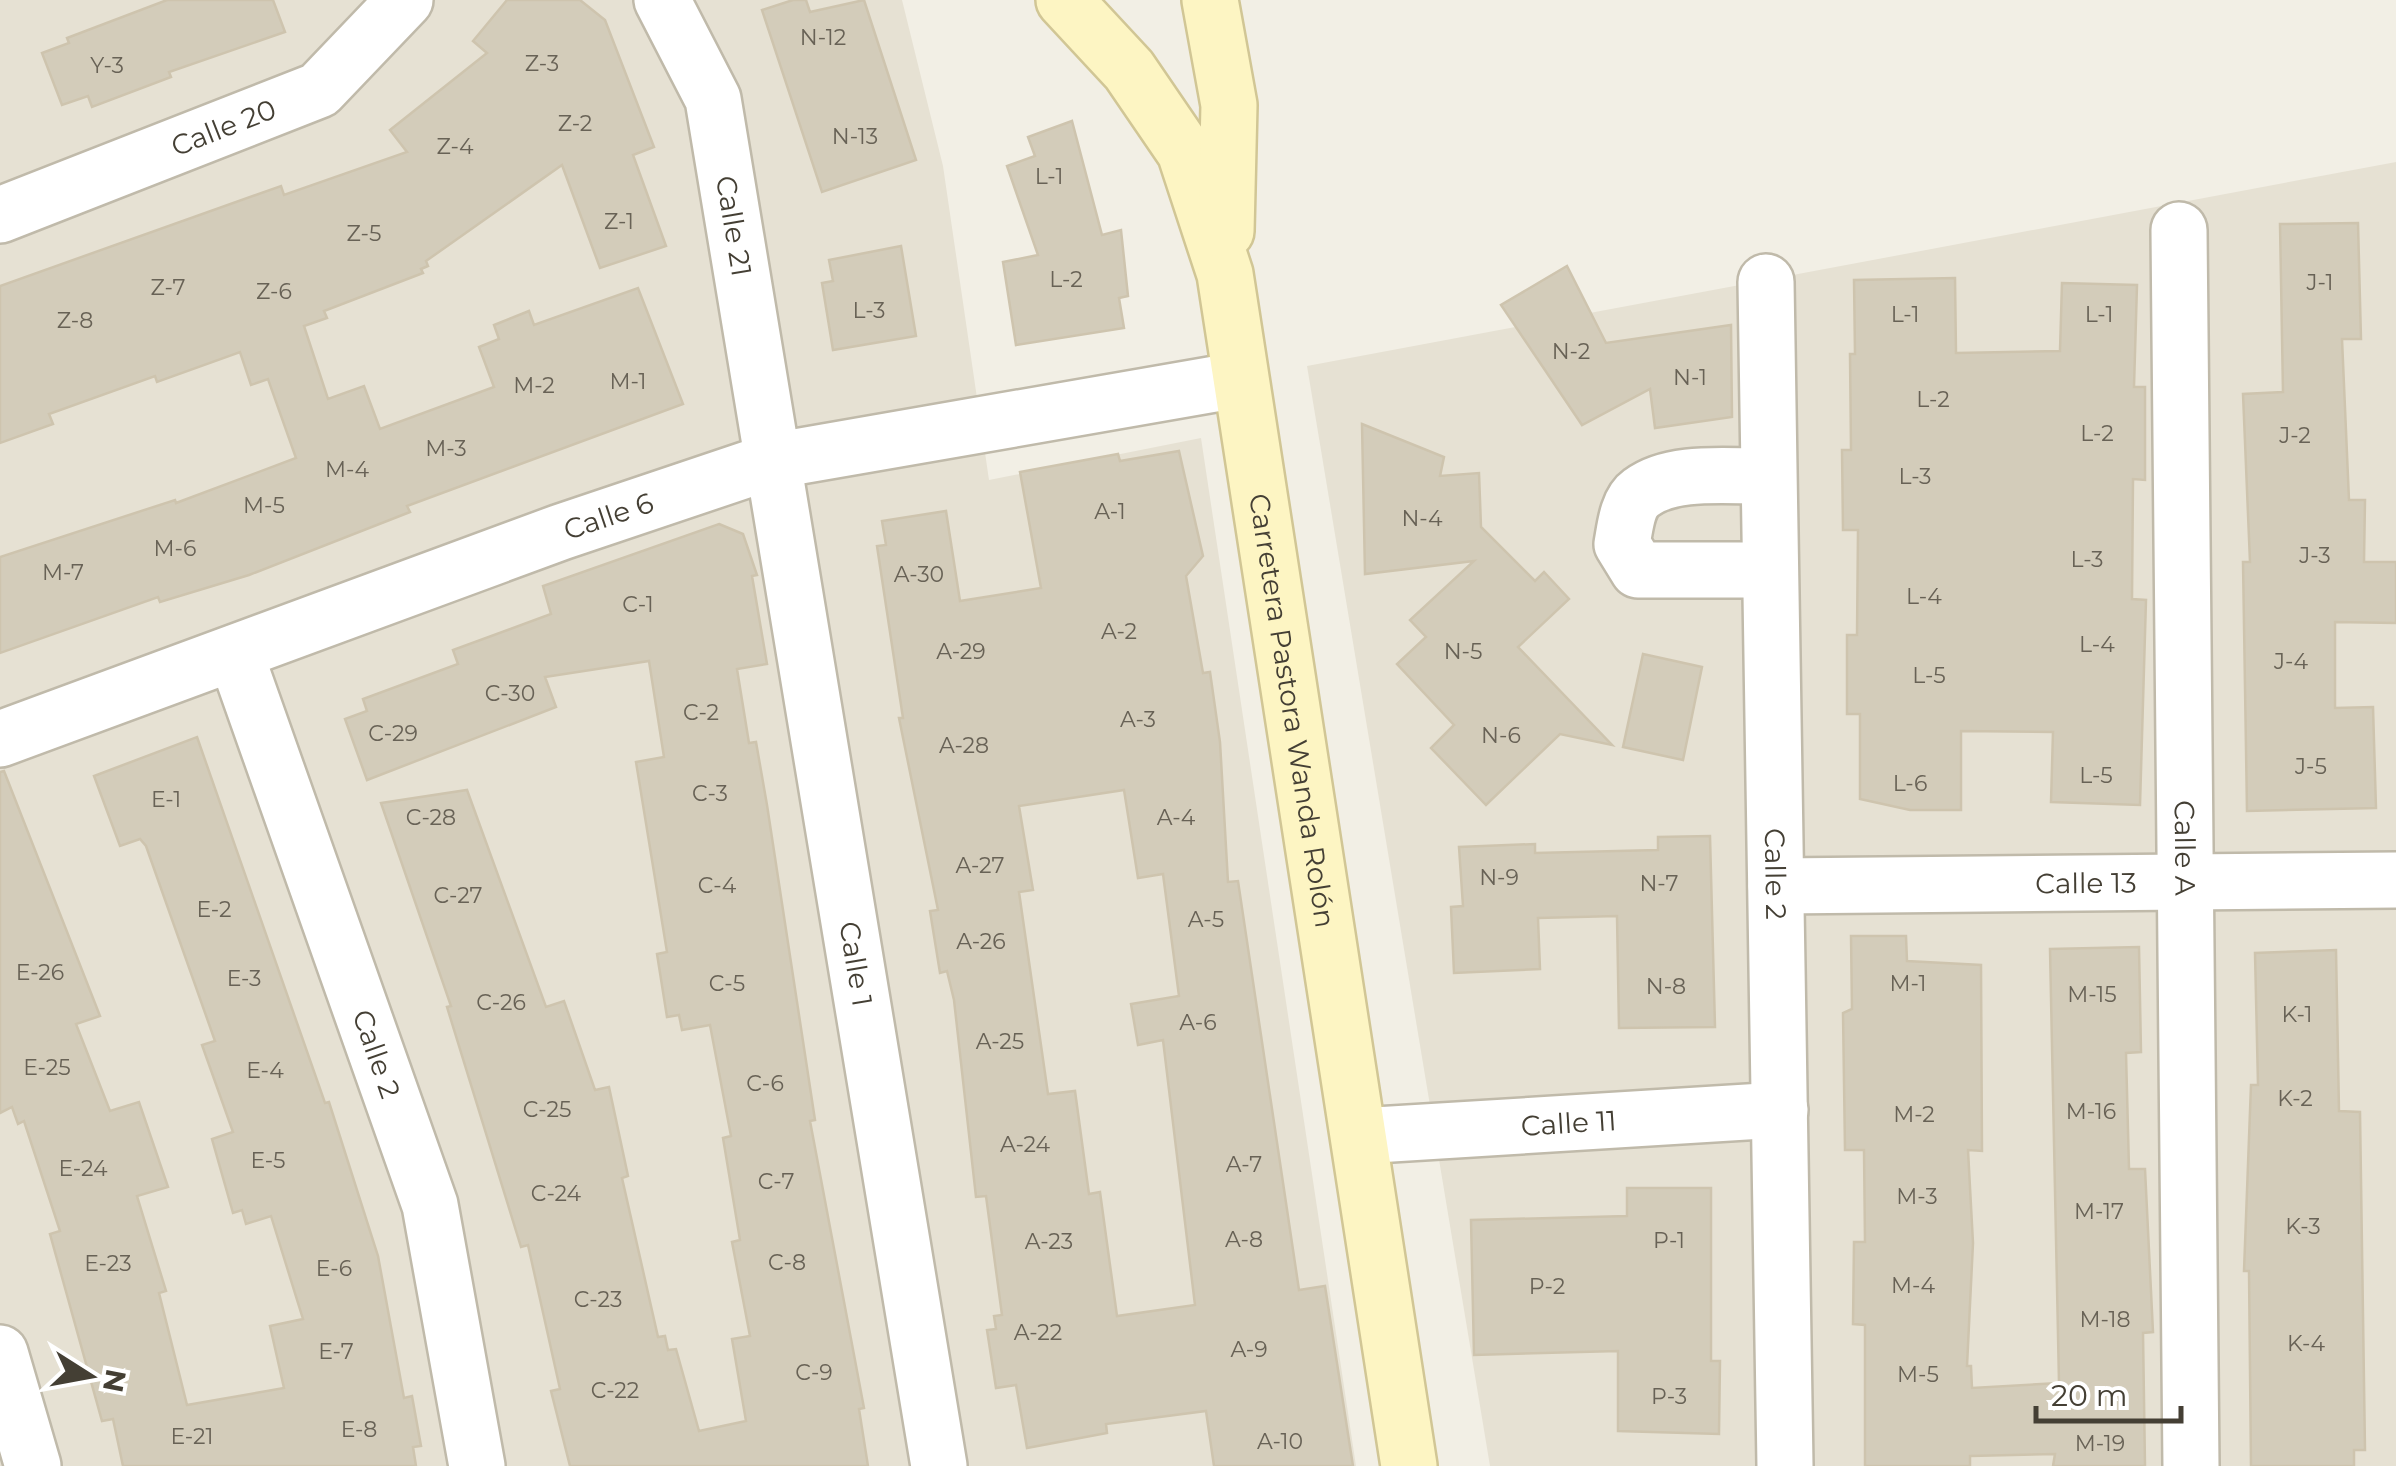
<svg xmlns="http://www.w3.org/2000/svg" width="2396" height="1466" viewBox="0 0 2396 1466" font-family="Montserrat,sans-serif">
  <style>
    .residential { fill: #e6e1d3 }
    .building { fill: #d3ccba; stroke: #cec4ae; stroke-width: 2.5; fill-rule: evenodd }
    .lines { fill: none; stroke-linecap: round; stroke-linejoin: round }
    .street-casing { stroke: #c0baaa; stroke-width: 60 }
    .secondary-casing { stroke: #d1c695; stroke-width: 60 }
    .street { stroke: #fff; stroke-width: 55 }
    .secondary { stroke: #fdf5c3; stroke-width: 55 }
    .labels { text-anchor: middle; dominant-baseline: central; stroke-width: 8; stroke-linejoin: round; paint-order: stroke }
    .number-label { font-size: 22px; fill: #686256 }
    .street-label { font-size: 28px; fill: #443f34; stroke: #fff }
  </style>
  <rect width="100%" height="100%" fill="#f2efe5"/>
  <!-- residential -->
  <g class="residential">
    <path d="M0,0H902L943,166L989,480L1201,438L1356,1466H0Z"/>
    <path d="M2396,162V1466H1490L1307,366Z"/>
  </g>
  <!-- building -->
  <g class="building">
    <path d="M167,0H273L285,32L169,72L171,77L92,107L88,96L62,105L42,53L69,43L67,38Z"/>
    <path d="M507,0H580L605,20L654,147L633,155L666,246L600,268L562,165L426,261L428,266L421,269L423,273L324,311L327,318L304,326L328,399L364,386L380,429L494,387L479,347L499,339L494,325L529,311L534,325L638,288L683,404L407,506L410,512L249,575L160,602L158,597L0,653V557L175,500L176,503L296,458L268,379L251,385L240,352L157,382L155,376L49,414L53,424L0,443V286L281,186L284,195L407,152L390,130L487,53L473,41Z"/>
    <path d="M793,0H806L810,12L864,0L916,160L822,192L762,10Z"/>
    <path d="M1072,121L1102,235L1121,230L1128,296L1119,298L1124,328L1016,345L1003,262L1038,255L1007,166L1035,156L1028,137Z"/>
    <path d="M2358,223L2361,339H2342L2349,500H2365L2364,562H2396V623L2335,622V708L2373,707L2376,808L2247,811L2243,562H2250L2243,394L2283,392L2280,224Z"/>
    <path d="M901,246L916,336L833,350L822,283L833,281L829,260Z"/>
    <path d="M1567,266L1606,343L1731,325L1732,417L1655,428L1650,389L1582,425L1501,305Z"/>
    <path d="M1955,278L1956,353L2060,351L2062,283L2137,285L2134,387H2145V480L2133,479L2132,599L2146,600L2140,805L2051,802L2053,732L1961,731V810H1910L1860,799V714H1847V635H1857L1858,530H1843L1842,450H1851L1850,354H1855L1854,280Z"/>
    <path d="M1362,424L1444,457L1440,476L1479,473L1481,527L1535,581L1544,572L1569,599L1518,647L1612,745L1560,734L1486,805L1431,748L1454,725L1397,664L1426,637L1410,620L1474,561L1365,574Z"/>
    <path d="M1179,451L1203,556L1186,576L1203,673L1210,672L1220,742L1228,882L1238,881L1299,1290L1325,1286L1353,1466H1214L1206,1411L1106,1424L1107,1433L1027,1448L1016,1385L996,1388L987,1330L996,1329L994,1316L1002,1315L986,1196L976,1197L954,1000L947,971L940,973L930,911L938,910L899,718H903L877,546L886,545L882,521L946,511L960,601L1041,588L1020,472L1118,454L1120,461ZM1124,790L1138,878L1163,874L1179,996L1131,1004L1138,1045L1163,1040L1195,1305L1117,1316L1100,1192L1089,1194L1075,1091L1048,1094L1019,892L1033,890L1019,806Z"/>
    <path d="M719,524L743,534L757,575L752,576L767,664L737,669L749,743L756,742L767,805L815,1120L810,1121L864,1408L859,1409L868,1466H570L551,1391L560,1389L528,1245L521,1247L447,1007L451,1006L381,803L467,790L546,1007L564,1001L595,1090L609,1087L628,1176L622,1178L658,1337L665,1336L668,1350L676,1349L699,1431L746,1421L732,1339L750,1336L732,1242L740,1240L723,1138L731,1136L710,1025L682,1030L679,1015L667,1017L657,954L667,952L636,762L664,757L649,661L545,677L556,707L367,780L345,719L367,711L363,699L458,664L453,650L551,614L543,586Z"/>
    <path d="M1643,654L1702,667L1683,760L1623,747Z"/>
    <path d="M197,737L325,1103L329,1102L378,1256L404,1398L412,1396L421,1446L413,1447L416,1466H123L113,1419L102,1421L50,1234L60,1231L24,1121L18,1124L12,1107L0,1113V772L4,771L100,1016L76,1024L110,1111L139,1102L168,1187L137,1196L166,1291L159,1293L187,1405L284,1388L270,1326L303,1319L271,1216L246,1224L242,1210L233,1213L212,1139L233,1132L202,1045L215,1041L146,846L140,839L120,846L94,776Z"/>
    <path d="M1710,836L1715,1027L1619,1028L1617,916L1538,918L1540,969L1454,973L1451,907L1463,906L1459,847L1535,844V853L1658,850V837Z"/>
    <path d="M1851,936H1906L1907,961L1981,965L1982,1151L1968,1150L1973,1243L1967,1366H1971L1972,1388L2059,1383L2050,949L2139,947L2141,1052L2126,1053L2129,1169H2145L2153,1332L2143,1333L2145,1466H2053L2055,1454L1970,1456V1466H1865V1325L1853,1324L1854,1242H1865L1864,1150H1845L1843,1013L1852,1009Z"/>
    <path d="M2336,950L2339,1111L2360,1112L2365,1450H2354V1466H2251L2249,1271H2244L2251,1085H2258L2255,953Z"/>
    <path d="M1627,1188H1711V1361H1720L1719,1434L1618,1431V1351L1474,1355L1471,1220L1627,1216Z"/>
  </g>
  <g class="lines">
    <defs>
      <g id="street">
        <path id="s1" d="M662,0L713,99L939,1466"/>
        <path id="s2" d="M0,215L319,90L405,0"/>
        <path id="s3" d="M2179,230L2191,1466"/>
        <path id="s4" d="M1766,282L1785,1466"/>
        <path d="M1767,476C1730,477 1673,469 1641,493C1627,503 1625,528 1622,544L1638,570H1769"/>
        <path id="s5" d="M235,653L430,1205L477,1466"/>
        <path id="s6" d="M0,739L561,532L772,461L1238,380"/>
        <path id="s7" d="M1776,886L2396,880"/>
        <path id="s8" d="M1359,1136L1780,1110"/>
        <path d="M0,1353L33,1466"/>
      </g>
      <g id="secondary">
        <path id="s9" d="M1064,0L1129,70L1185,152L1225,274L1409,1466"/>
        <path d="M1210,0L1229,105L1226,231"/>
      </g>
    </defs>
    <!-- street casing -->
    <use href="#street" class="street-casing"/>
    <!-- secondary casing -->
    <use href="#secondary" class="secondary-casing"/>
    <!-- street -->
    <use href="#street" class="street"/>
    <!-- secondary -->
    <use href="#secondary" class="secondary"/>
  </g>
  <g class="labels">
    <!-- number labels -->
    <g class="number-label">
      <text x="823" y="37">N-12</text>
      <text x="542" y="63">Z-3</text>
      <text x="107" y="65">Y-3</text>
      <text x="575" y="123">Z-2</text>
      <text x="855" y="136">N-13</text>
      <text x="455" y="146">Z-4</text>
      <text x="1049" y="176">L-1</text>
      <text x="619" y="221">Z-1</text>
      <text x="364" y="233">Z-5</text>
      <text x="1066" y="279">L-2</text>
      <text x="2320" y="282">J-1</text>
      <text x="168" y="287">Z-7</text>
      <text x="274" y="291">Z-6</text>
      <text x="869" y="310">L-3</text>
      <text x="1905" y="314">L-1</text>
      <text x="2099" y="314">L-1</text>
      <text x="75" y="320">Z-8</text>
      <text x="1571" y="351">N-2</text>
      <text x="1690" y="377">N-1</text>
      <text x="628" y="381">M-1</text>
      <text x="534" y="385">M-2</text>
      <text x="1933" y="399">L-2</text>
      <text x="2097" y="433">L-2</text>
      <text x="2295" y="435">J-2</text>
      <text x="446" y="448">M-3</text>
      <text x="347" y="469">M-4</text>
      <text x="1915" y="476">L-3</text>
      <text x="264" y="505">M-5</text>
      <text x="1110" y="511">A-1</text>
      <text x="1422" y="518">N-4</text>
      <text x="175" y="548">M-6</text>
      <text x="2315" y="555">J-3</text>
      <text x="2087" y="559">L-3</text>
      <text x="63" y="572">M-7</text>
      <text x="919" y="574">A-30</text>
      <text x="1924" y="596">L-4</text>
      <text x="638" y="604">C-1</text>
      <text x="1119" y="631">A-2</text>
      <text x="2097" y="644">L-4</text>
      <text x="961" y="651">A-29</text>
      <text x="1463" y="651">N-5</text>
      <text x="2291" y="661">J-4</text>
      <text x="1929" y="675">L-5</text>
      <text x="510" y="693">C-30</text>
      <text x="701" y="712">C-2</text>
      <text x="1138" y="719">A-3</text>
      <text x="393" y="733">C-29</text>
      <text x="1501" y="735">N-6</text>
      <text x="964" y="745">A-28</text>
      <text x="2311" y="766">J-5</text>
      <text x="2096" y="775">L-5</text>
      <text x="1910" y="783">L-6</text>
      <text x="710" y="793">C-3</text>
      <text x="166" y="799">E-1</text>
      <text x="431" y="817">C-28</text>
      <text x="1176" y="817">A-4</text>
      <text x="980" y="865">A-27</text>
      <text x="1499" y="877">N-9</text>
      <text x="1659" y="883">N-7</text>
      <text x="717" y="885">C-4</text>
      <text x="458" y="895">C-27</text>
      <text x="214" y="909">E-2</text>
      <text x="1206" y="919">A-5</text>
      <text x="981" y="941">A-26</text>
      <text x="40" y="972">E-26</text>
      <text x="244" y="978">E-3</text>
      <text x="727" y="983">C-5</text>
      <text x="1908" y="983">M-1</text>
      <text x="1666" y="986">N-8</text>
      <text x="2092" y="994">M-15</text>
      <text x="501" y="1002">C-26</text>
      <text x="2297" y="1014">K-1</text>
      <text x="1198" y="1022">A-6</text>
      <text x="1000" y="1041">A-25</text>
      <text x="47" y="1067">E-25</text>
      <text x="265" y="1070">E-4</text>
      <text x="765" y="1083">C-6</text>
      <text x="2295" y="1098">K-2</text>
      <text x="547" y="1109">C-25</text>
      <text x="2091" y="1111">M-16</text>
      <text x="1914" y="1114">M-2</text>
      <text x="1025" y="1144">A-24</text>
      <text x="268" y="1160">E-5</text>
      <text x="1244" y="1164">A-7</text>
      <text x="83" y="1168">E-24</text>
      <text x="776" y="1181">C-7</text>
      <text x="556" y="1193">C-24</text>
      <text x="1917" y="1196">M-3</text>
      <text x="2099" y="1211">M-17</text>
      <text x="2303" y="1226">K-3</text>
      <text x="1244" y="1239">A-8</text>
      <text x="1669" y="1240">P-1</text>
      <text x="1049" y="1241">A-23</text>
      <text x="787" y="1262">C-8</text>
      <text x="108" y="1263">E-23</text>
      <text x="334" y="1268">E-6</text>
      <text x="1913" y="1285">M-4</text>
      <text x="1547" y="1286">P-2</text>
      <text x="598" y="1299">C-23</text>
      <text x="2105" y="1319">M-18</text>
      <text x="1038" y="1332">A-22</text>
      <text x="2306" y="1343">K-4</text>
      <text x="1249" y="1349">A-9</text>
      <text x="336" y="1351">E-7</text>
      <text x="814" y="1372">C-9</text>
      <text x="1918" y="1374">M-5</text>
      <text x="615" y="1390">C-22</text>
      <text x="1669" y="1396">P-3</text>
      <text x="359" y="1429">E-8</text>
      <text x="192" y="1436">E-21</text>
      <text x="1280" y="1441">A-10</text>
      <text x="2100" y="1443">M-19</text>
    </g>
    <!-- street labels -->
    <g class="street-label">
      <text stroke="none"><textPath href="#s2" startOffset="240">Calle 20</textPath></text>
      <text stroke="none"><textPath href="#s1" startOffset="240">Calle 21</textPath></text>
      <text stroke="none"><textPath href="#s6" startOffset="648">Calle 6</textPath></text>
      <text stroke="none"><textPath href="#s9" startOffset="765">Carretera Pastora Wanda Rolón</textPath></text>
      <text stroke="none"><textPath href="#s3" startOffset="618">Calle A</textPath></text>
      <text stroke="none"><textPath href="#s4" startOffset="592">Calle 2</textPath></text>
      <text stroke="none"><textPath href="#s7" startOffset="310">Calle 13</textPath></text>
      <text stroke="none"><textPath href="#s1" startOffset="988">Calle 1</textPath></text>
      <text stroke="none"><textPath href="#s5" startOffset="425">Calle 2</textPath></text>
      <text stroke="none"><textPath href="#s8" startOffset="210">Calle 11</textPath></text>
    </g>
  </g>
  <!-- north arrow -->
  <g transform="translate(90 1376) rotate(101)" stroke="#ffffff" stroke-width="8" paint-order="stroke">
  <path d="M0-8L18 38L0 25L-18 38Z" fill="#443f34"/>
  <text y="-15" font-size="28" font-weight="bold" text-anchor="middle" fill="#443f34">N</text>
  </g>
  <!-- scale -->
  <path d="M2036 1406v15h145v-15" fill="none" stroke="#443f34" stroke-width="5"/>
  <text x="2051" y="1406" font-size="30" fill="#443f34" stroke="#ffffff" stroke-width="8" paint-order="stroke">20 m</text>
</svg>
